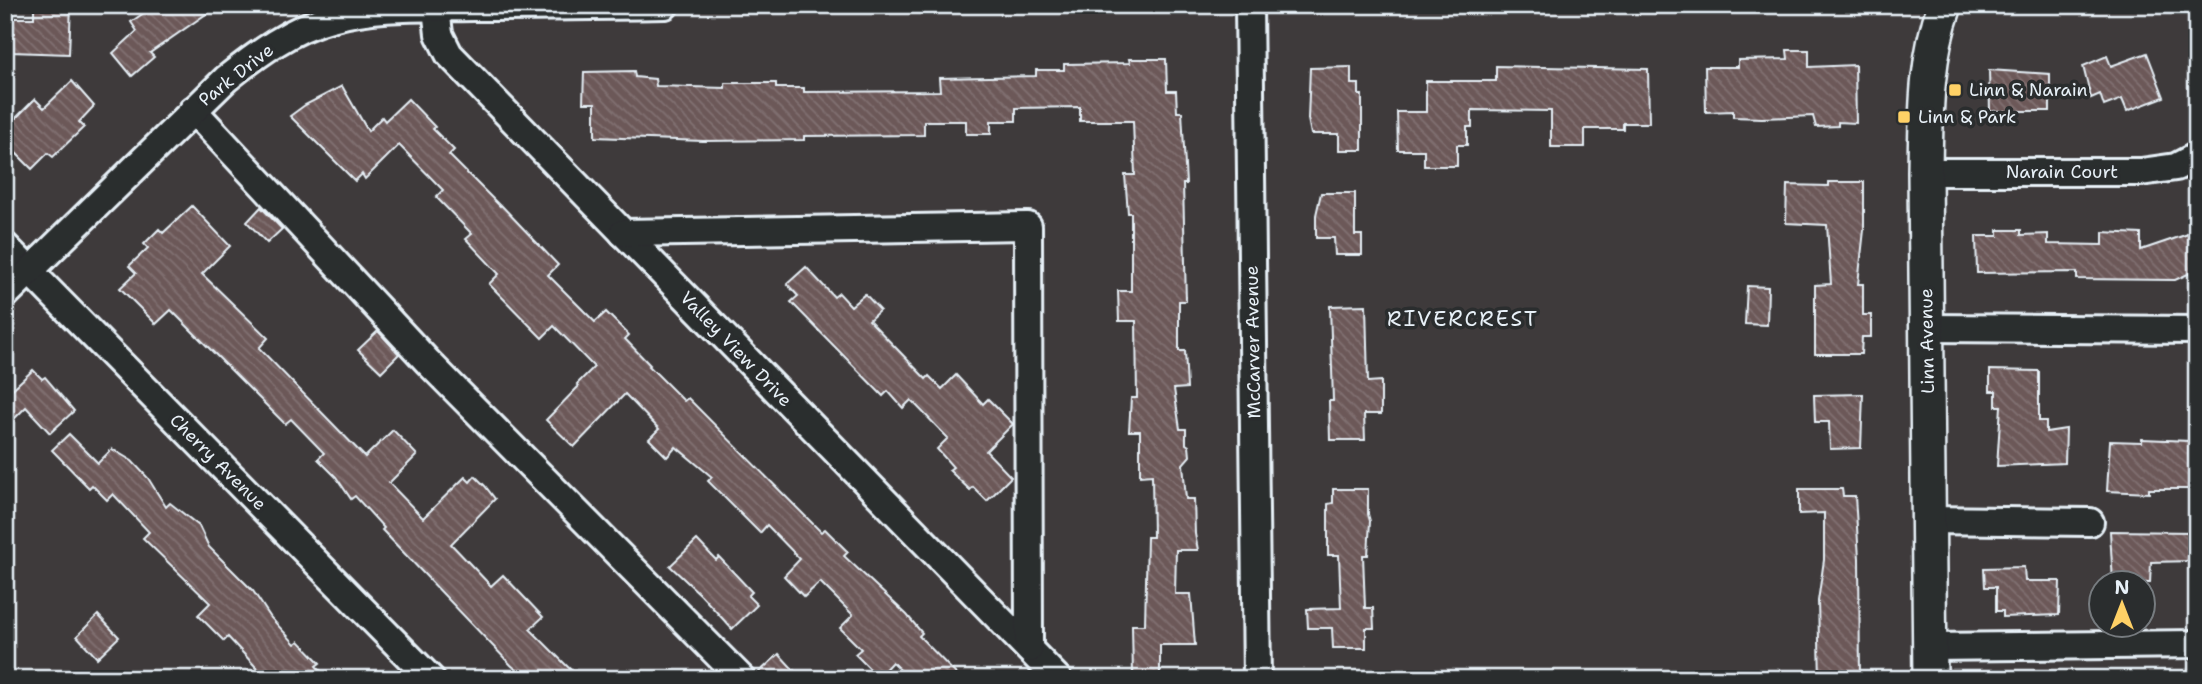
<svg xmlns="http://www.w3.org/2000/svg" width="2202" height="684" viewBox="0 0 2202 684" font-family="'Shantell Sans',sans-serif">
  <style>
    .building { fill: url(#building-back-hatch); stroke: #e8f1f8; stroke-width: 2 }
    .lines { fill: none; stroke-linecap: round; stroke-linejoin: round }
    .minor-casing { stroke: #e8f1f8; stroke-width: 32 }
    .major-casing { stroke: #e8f1f8; stroke-width: 38 }
    .minor { stroke: #2a2d2e; stroke-width: 26 }
    .major { stroke: #2a2d2e; stroke-width: 33 }
    .poi-dot { fill: #ffd166; stroke: #2a2d2e; stroke-width: 2.5 }
    .labels { text-anchor: middle; dominant-baseline: central; stroke-width: 7; stroke-linejoin: round; paint-order: stroke }
    .street-label { font-size: 18px; fill: #e8f1f8; stroke: #2a2d2e }
    .poi-label { font-size: 18px; fill: #e8f1f8; stroke: #2a2d2e; text-anchor: start }
    .quarter-label { font-size: 21px; letter-spacing: 2px; fill: #e8f1f8; stroke: #2a2d2e }
  </style>
  <defs>
    <pattern id="building-back-hatch" width="6" height="6" patternUnits="userSpaceOnUse" patternTransform="scale(1.75)"><rect width="6" height="6" fill="#6c5959"/><path d="M-1 5l2 2M0 0l6 6M5-1l2 2" fill="none" stroke="#817172"/></pattern>
  </defs>
  <rect width="100%" height="100%" fill="#3e3a3b"/>
  <filter id="ink" filterUnits="userSpaceOnUse"><feTurbulence type="fractalNoise" baseFrequency=".0143" numOctaves="2"/><feDisplacementMap in="SourceGraphic" scale="14" xChannelSelector="R" yChannelSelector="G"/><feConvolveMatrix kernelMatrix="1 2 1 2 8 2 1 2 1" color-interpolation-filters="sRGB"/></filter>
  <g filter="url(#ink)">
    <!-- building -->
    <g class="building">
      <path d="M34,5H71L69,54L11,52L12,18H34Z"/>
      <path d="M155,5H219L150,53L154,57L132,76L113,53L137,31L131,22Z"/>
      <path d="M1787,50H1809V67L1855,65L1856,123L1838,122V126L1816,127L1813,116L1762,118L1733,117V111L1706,112L1705,67H1738V60L1788,59Z"/>
      <path d="M2147,53L2164,97L2127,111L2122,99L2104,106L2100,94L2091,98L2083,66L2107,56L2111,66Z"/>
      <path d="M1129,59H1166L1167,91H1176L1177,112H1182L1186,184H1183L1186,301H1179V351H1185L1187,388L1174,389L1180,429H1186V444L1189,446L1190,456L1183,464L1186,499H1194L1195,534L1198,550H1176L1175,594H1191L1195,645H1160V676H1133L1132,625H1145L1147,537H1153L1152,475L1140,476V431H1129L1131,398H1137L1136,321H1119L1118,291H1131V213H1128L1125,175H1135L1133,121H1080V107L1016,108V121H991V134H966V121H924V135L804,136V140L703,141L595,137V103H583L584,72L634,71L635,77L655,79L656,86L725,88V83H776V88H804V92L940,91L939,78L1036,76V70H1064V64L1130,63Z"/>
      <path d="M1496,66L1648,69L1649,123H1623V129H1585V147H1551V111L1472,110V127H1467V145H1457V166H1424V150H1398L1397,112H1426V81H1496Z"/>
      <path d="M1351,67V84H1359V95H1362V150H1339V134H1311L1308,119L1310,68Z"/>
      <path d="M1989,70L2050,74V111H1990Z"/>
      <path d="M72,81L94,106L79,122L84,127L53,157L48,153L32,169L5,142V129L35,99L44,108Z"/>
      <path d="M342,86L368,131L382,117L385,121L408,99L435,127L433,129L454,150L449,155L500,206L501,205L558,265L548,275L595,322L606,312L629,335L625,339L650,365L649,366L684,401L688,398L821,532L825,529L848,552L844,556L907,615L922,633L919,636L961,679H909L892,662L878,677L855,654L861,649L840,628L853,615L820,582L804,597L784,576L800,559L767,525L760,533L708,481L712,477L676,447L667,457L649,439L659,429L625,394L574,447L546,420L579,386L577,384L594,367L554,326L542,338L489,284L499,274L466,239L472,234L436,197L443,190L399,145L365,179L362,174L355,181L290,116L305,105Z"/>
      <path d="M1829,182H1864V230L1858,284H1863V315H1871V337H1862L1861,354H1815V285L1831,284L1827,225L1786,223L1787,185L1829,186Z"/>
      <path d="M1321,193H1355V235H1362V255H1335L1334,238H1316V215Z"/>
      <path d="M192,206L230,246L202,274L268,338L259,348L365,457L393,430L417,455L389,483L423,518L465,477L470,482L475,476L485,486L495,499L451,544L491,586L503,575L543,617L530,629L580,679H527L511,665L382,530L384,528L355,496L351,499L336,477L318,459L324,453L291,419L285,424L171,310L156,324L120,288L136,273L129,266L148,248L144,244L159,229L163,233Z"/>
      <path d="M261,207L282,229L267,243L247,222Z"/>
      <path d="M1998,230H2021V235L2048,234V244L2103,245V232L2141,234V250L2197,231V270L2175,280L2077,279V272L1977,273L1976,236H1998Z"/>
      <path d="M806,267L834,297L839,293L851,306L865,294L880,310L869,320L926,379L929,376L942,389L956,375L983,404L988,399L1013,424L986,451L1011,477L987,501L973,487L970,490L949,470L953,467L937,449L948,438L911,400L903,408L888,391L883,396L791,302L798,296L787,284Z"/>
      <path d="M1747,286L1768,287L1767,325L1745,324Z"/>
      <path d="M1366,305L1368,382L1381,381V414H1364L1365,440H1330L1329,401H1333L1330,306Z"/>
      <path d="M378,331L399,354L381,372L358,350Z"/>
      <path d="M33,370L42,379L45,377L74,411L50,433L26,407L5,428V396Z"/>
      <path d="M1990,370L2039,371V421H2046V432L2066,429L2065,463L1997,466L2001,406H1996V391H1990Z"/>
      <path d="M1863,394L1861,448L1830,449L1829,422H1815L1814,395Z"/>
      <path d="M69,434L98,463L112,449L132,461L148,478L166,507L170,503L199,526L209,547L253,591L271,618L295,644L299,641L320,663L316,666L328,679H267L228,637L224,641L198,615L210,603L143,538L149,532L113,494L107,500L92,485L89,488L52,450Z"/>
      <path d="M2142,439L2189,441V457H2194V489H2149V493L2107,491L2110,441L2142,442Z"/>
      <path d="M1333,489H1368V514L1370,521L1368,555H1363L1365,608H1373L1374,628H1366V648H1333L1332,628H1308L1307,609L1341,608L1339,555H1328V504L1333,503Z"/>
      <path d="M1799,489H1842L1843,496H1855L1859,558L1860,679H1820L1818,601L1824,560V513L1799,514Z"/>
      <path d="M2110,531L2193,532V561L2151,562L2150,583H2113Z"/>
      <path d="M697,540L716,560L719,557L752,592L748,596L757,605L732,629L701,595L670,566Z"/>
      <path d="M2024,567L2025,581H2060L2059,615L2003,617V611H1996V587H1985L1984,568Z"/>
      <path d="M98,615L119,637L97,658L77,636Z"/>
      <path d="M779,654L802,679H757V674Z"/>
    </g>
    <g class="lines">
      <defs>
        <g id="minor">
          <path d="M1249,5L1257,679"/>
          <path d="M436,8L439,34L449,54L1058,679"/>
          <path d="M193,110L428,362L742,679"/>
          <path d="M1925,172H2141L2176,167L2197,156"/>
          <path d="M623,233L1028,226L1029,649"/>
          <path d="M5,246L431,679"/>
          <path d="M5,295L226,79C256,55 292,28 331,18C376,5 426,8 473,7C537,7 601,6 665,5"/>
          <path d="M1926,328L2197,330"/>
          <path d="M1929,520L2090,522"/>
          <path d="M1930,647L2197,644"/>
        </g>
        <path id="major" d="M1930,679L1925,172C1926,115 1925,60 1945,5"/>
      </defs>
      <!-- minor casing -->
      <use href="#minor" class="minor-casing"/>
      <!-- major casing -->
      <use href="#major" class="major-casing"/>
      <!-- minor -->
      <use href="#minor" class="minor"/>
      <!-- major -->
      <use href="#major" class="major"/>
    </g>
  </g>
  <!-- markers -->
  <g class="poi-dot">
    <rect x="1948" y="83" width="14" height="14" rx="3.5"/>
    <rect x="1897" y="110" width="14" height="14" rx="3.5"/>
  </g>
  <g class="labels">
    <!-- street labels -->
    <g class="street-label">
      <text transform="translate(236 75) rotate(-38)">Park Drive</text>
      <text x="2062" y="172">Narain Court</text>
      <text transform="translate(1927 341) rotate(-91)">Linn Avenue</text>
      <text transform="translate(1253 342) rotate(-91)">McCarver Avenue</text>
      <text transform="translate(736 349) rotate(46)">Valley View Drive</text>
      <text transform="translate(218 462) rotate(45)">Cherry Avenue</text>
    </g>
    <!-- poi labels -->
    <g class="poi-label">
      <text x="1969" y="90">Linn &amp; Narain</text>
      <text x="1918" y="117">Linn &amp; Park</text>
    </g>
    <!-- quarter labels -->
    <g class="quarter-label">
      <text x="1463" y="319">RIVERCREST</text>
    </g>
  </g>
  <!-- margin -->
  <rect width="2202" height="684" fill="none" stroke="#2a2d2e" stroke-width="28"/>
  <rect x="14" y="14" width="2174" height="656" fill="none" stroke="#e8f1f8" stroke-width="2.5" filter="url(#ink)"/>
  <!-- north arrow -->
  <g transform="translate(2122 604)"><circle r="33" fill="#2a2d2e" stroke="#767b7f" stroke-width="2"/>
  <path d="M0-5L12 26L0 18L-12 26Z" fill="#ffd166"/>
  <text y="-10" font-size="19" font-weight="bold" text-anchor="middle" fill="#e8f1f8">N</text>
  </g>
</svg>
